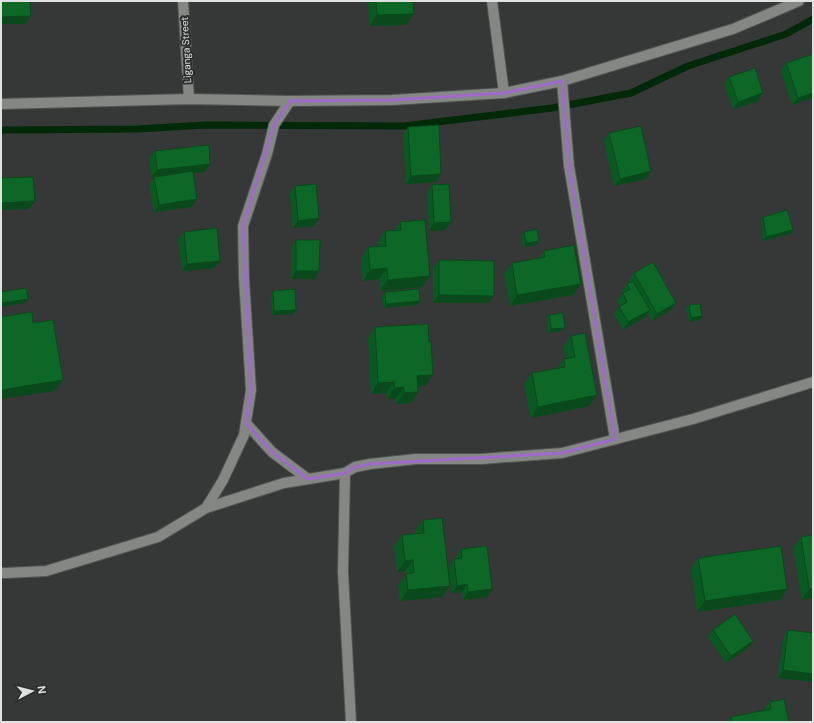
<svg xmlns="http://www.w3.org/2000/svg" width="814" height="723" viewBox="0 0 814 723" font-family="'DM Sans',sans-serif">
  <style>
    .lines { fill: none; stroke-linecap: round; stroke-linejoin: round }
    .stream { stroke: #002907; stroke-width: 7 }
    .street-casing { stroke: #535553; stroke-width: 12 }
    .secondary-casing { stroke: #535553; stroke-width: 12 }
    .street { stroke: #858785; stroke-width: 10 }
    .secondary { stroke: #858785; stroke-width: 10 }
    .wall { fill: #0b5922 }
    .shaded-wall { fill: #09491b }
    .building { fill: #0d6827; stroke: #09491b }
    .marked { fill: none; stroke: #9e6bca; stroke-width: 3; stroke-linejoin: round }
    .labels { text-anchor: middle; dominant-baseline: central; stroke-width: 4; stroke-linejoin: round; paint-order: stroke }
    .street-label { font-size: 10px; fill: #dfe0df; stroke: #2b2e2c }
  </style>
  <rect width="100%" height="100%" fill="#353836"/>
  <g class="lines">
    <!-- stream -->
    <path class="stream" d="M1,130L137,129L206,125L404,126L552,108L631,93L688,66L786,34L813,19"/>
    <defs>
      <g id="street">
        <path d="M183,1L189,99"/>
        <path d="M492,1L504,93"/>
        <path d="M562,81L569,166L615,439"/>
        <path d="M246,423L272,452L308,479"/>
        <path d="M206,508L284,483L345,473"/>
        <path d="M1,573H6L46,571L158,537L206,508L223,480L244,435L251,390L244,279L243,226L267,154L274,125L290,101"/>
        <path d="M351,722L343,572L345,473L355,467L370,464L416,459H481L562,453L643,432L693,419L813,382"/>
      </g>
      <path id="secondary" d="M1,104L189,99L290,101L392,100L504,93L562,81L733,29L799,1"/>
    </defs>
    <!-- street casing -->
    <use href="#street" class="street-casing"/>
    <!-- secondary casing -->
    <use href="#secondary" class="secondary-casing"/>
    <!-- street -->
    <use href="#street" class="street"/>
    <!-- secondary -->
    <use href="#secondary" class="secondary"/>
  </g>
  <!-- wall -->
  <g class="wall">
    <path d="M368,1H413L406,25L369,26Z"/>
    <path d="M813,54V98L792,105L781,71L786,63Z"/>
    <path d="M729,77L763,93L758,101L733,109L724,84Z"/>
    <path d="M408,127L441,174L436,182L406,184L403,135Z"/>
    <path d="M609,133L646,179L614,186L604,141Z"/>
    <path d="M155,151L210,164L205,172L193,173L197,199L192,207L154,212L149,184L154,177H151L149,158Z"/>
    <path d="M432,185L451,222L445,230L429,231L427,192Z"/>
    <path d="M295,186L319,218L314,226L293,228L290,194Z"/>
    <path d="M763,217L793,230L791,234L763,241L761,221Z"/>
    <path d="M400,222L430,276L422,287L380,291L379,279L363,281L361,258L368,247L378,246L377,242L385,231H394Z"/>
    <path d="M184,232L214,268L182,271L178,239Z"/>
    <path d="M524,232L539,241L537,245L523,247L521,235Z"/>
    <path d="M296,240L314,279H291V248Z"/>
    <path d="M544,251L573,295L510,306L504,274L512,263L538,259Z"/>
    <path d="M439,260L494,296L488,303H433V268Z"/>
    <path d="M634,273L676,303L671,310L652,321L648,313L644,318L623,330L614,314L620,306L617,301L623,293L622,291L627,284L630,282L629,280Z"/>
    <path d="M273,291L296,310L294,314L272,315L271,294Z"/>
    <path d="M385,292L420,301L417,305L383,308L382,296Z"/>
    <path d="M689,305L700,320L689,322L686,309Z"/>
    <path d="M549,315L562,331L548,333L547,318Z"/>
    <path d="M375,327L425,386H418V392L411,403L396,404V398L387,399L386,393L371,394L368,338Z"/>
    <path d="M571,336L597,395L589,406L531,418L524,384L532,373L557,368L564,359H566L563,347Z"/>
    <path d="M423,520L442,597L400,601L398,585L406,575L405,571L397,572L394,546L402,535L415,534V531Z"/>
    <path d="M801,537L813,598L802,600L793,548Z"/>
    <path d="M461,549L487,597L463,600L462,592L452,593L449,567L454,559H456V557Z"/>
    <path d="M698,558L787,589L780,600L697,612L691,569Z"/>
    <path d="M713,630L748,648L726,663L708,637Z"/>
    <path d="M788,630L813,633L778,678L783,638Z"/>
    <path d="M770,702L789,722H727L731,717L764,710Z"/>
  </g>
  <!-- shaded-wall -->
  <g class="shaded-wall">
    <path d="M414,14L406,25L369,26L377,15Z"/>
    <path d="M31,16L25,24H1V17Z"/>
    <path d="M763,93L758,101L733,109L738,102Z"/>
    <path d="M813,93V98L792,105L798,98Z"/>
    <path d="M210,164L205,172L151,177L157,170Z"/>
    <path d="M651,171L646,179L614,186L620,179Z"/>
    <path d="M441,174L436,182L406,184L411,176Z"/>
    <path d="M197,199L192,207L154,212L159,205Z"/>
    <path d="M35,201L29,209L1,210V203Z"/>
    <path d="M319,218L314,226L293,228L298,221Z"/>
    <path d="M451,222L445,230L429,231L434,223Z"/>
    <path d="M793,230L791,234L763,241L766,237Z"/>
    <path d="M539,241L537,245L523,247L526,243Z"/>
    <path d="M220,261L214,268L182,271L187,264Z"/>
    <path d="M387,268L379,279L363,281L370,270Z"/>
    <path d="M296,271H319L314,279H291Z"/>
    <path d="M430,276L422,287L380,291L388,280Z"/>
    <path d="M581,284L573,295L510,306L517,295Z"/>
    <path d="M439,295L494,296L488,303H433Z"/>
    <path d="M28,299L25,303L1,307V303Z"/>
    <path d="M420,301L417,305L383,308L386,304Z"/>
    <path d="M676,303L671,310L652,321L657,314Z"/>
    <path d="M296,310L294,314L272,315L274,311Z"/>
    <path d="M650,310L644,318L623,330L628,322Z"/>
    <path d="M702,316L700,320L689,322L691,318Z"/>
    <path d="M565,328L562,331L548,333L551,329Z"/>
    <path d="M433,375L425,386L410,387L417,376Z"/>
    <path d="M63,380L55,391L1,399V390Z"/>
    <path d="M394,382L386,393L371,394L378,383Z"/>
    <path d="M404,387L396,398L387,399L394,388Z"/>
    <path d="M418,392L411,403L396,404L404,393Z"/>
    <path d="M597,395L589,406L531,418L538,407Z"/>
    <path d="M413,560L405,571L397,572L405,561Z"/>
    <path d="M467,584L462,592L452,593L457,586Z"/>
    <path d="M450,586L442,597L400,601L408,590Z"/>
    <path d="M492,589L487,597L463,600L468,592Z"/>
    <path d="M787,589L780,600L697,612L705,601Z"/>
    <path d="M809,589H813V598L802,600Z"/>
    <path d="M753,641L748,648L726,663L731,656Z"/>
    <path d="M783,670L813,674V682L778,678Z"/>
  </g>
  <!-- building -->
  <g class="building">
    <path d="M1,1H30L31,16L1,17Z"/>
    <path d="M376,1H413L414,14L377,15Z"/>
    <path d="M813,54V93L798,98L786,63Z"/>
    <path d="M755,68L763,93L738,102L729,77Z"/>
    <path d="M439,125L441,174L411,176L408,127Z"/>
    <path d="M641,126L651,171L620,179L609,133Z"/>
    <path d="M209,145L210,164L157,170L155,151Z"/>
    <path d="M193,171L197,199L159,205L154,177Z"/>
    <path d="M33,177L35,201L1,203V178Z"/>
    <path d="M316,184L319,218L298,221L295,186Z"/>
    <path d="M449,184L451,222L434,223L432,185Z"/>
    <path d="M787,210L793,230L766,237L763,217Z"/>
    <path d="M425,220L430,276L388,280L387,268L370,270L368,247L386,246L385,231L401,230L400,222Z"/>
    <path d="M217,228L220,261L187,264L184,232Z"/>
    <path d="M537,229L539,241L526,243L524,232Z"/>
    <path d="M296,240H320L319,271H296Z"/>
    <path d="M574,245L581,284L517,295L512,263L545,257L544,251Z"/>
    <path d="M439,260L494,261V296L439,295Z"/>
    <path d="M653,262L676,303L657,314L634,273Z"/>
    <path d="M633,281L650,310L628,322L619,307L627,302L623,293L630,289L627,284Z"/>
    <path d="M26,288L28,299L1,303V292Z"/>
    <path d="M295,289L296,310L274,311L273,291Z"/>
    <path d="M419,289L420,301L386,304L385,292Z"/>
    <path d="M700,304L702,316L691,318L689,305Z"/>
    <path d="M32,312L33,323L53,320L63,380L1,390V317Z"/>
    <path d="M563,313L565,328L551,329L549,315Z"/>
    <path d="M428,324L429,342H431L433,375L417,376L418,392L404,393V387L394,388V382L378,383L375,327Z"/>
    <path d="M585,333L597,395L538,407L532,373L565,367L564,359L575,357L571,336Z"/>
    <path d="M442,518L450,586L408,590L406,574L414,573L413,560L405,561L402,535L424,533L423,520Z"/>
    <path d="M813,535V589H809L801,537Z"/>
    <path d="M487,546L492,589L468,592L467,584L457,586L454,559L462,558L461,549Z"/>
    <path d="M781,546L787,589L705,601L698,558Z"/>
    <path d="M735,614L753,641L731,656L713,630Z"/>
    <path d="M788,630L813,633V674L783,670Z"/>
    <path d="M784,699L789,722H732L731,717L771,709L770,702Z"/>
  </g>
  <!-- marked area -->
  <path class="marked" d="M562,81L569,166L615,439L562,453L370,464L355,467L345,473L308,479L272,452L246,423L251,390L243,226L274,125L290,101L392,100L504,93Z"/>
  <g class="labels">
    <!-- street labels -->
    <g class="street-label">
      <text transform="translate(186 50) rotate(-93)">Liganga Street</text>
    </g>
  </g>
  <!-- border -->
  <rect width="814" height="723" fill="none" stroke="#dfe0df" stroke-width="4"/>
  <!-- north arrow -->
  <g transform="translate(32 691) rotate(83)" stroke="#2b2e2c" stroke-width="3" paint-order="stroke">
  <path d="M0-3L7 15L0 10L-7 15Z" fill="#dfe0df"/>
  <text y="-6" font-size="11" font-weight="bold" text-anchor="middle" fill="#dfe0df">N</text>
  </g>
</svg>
